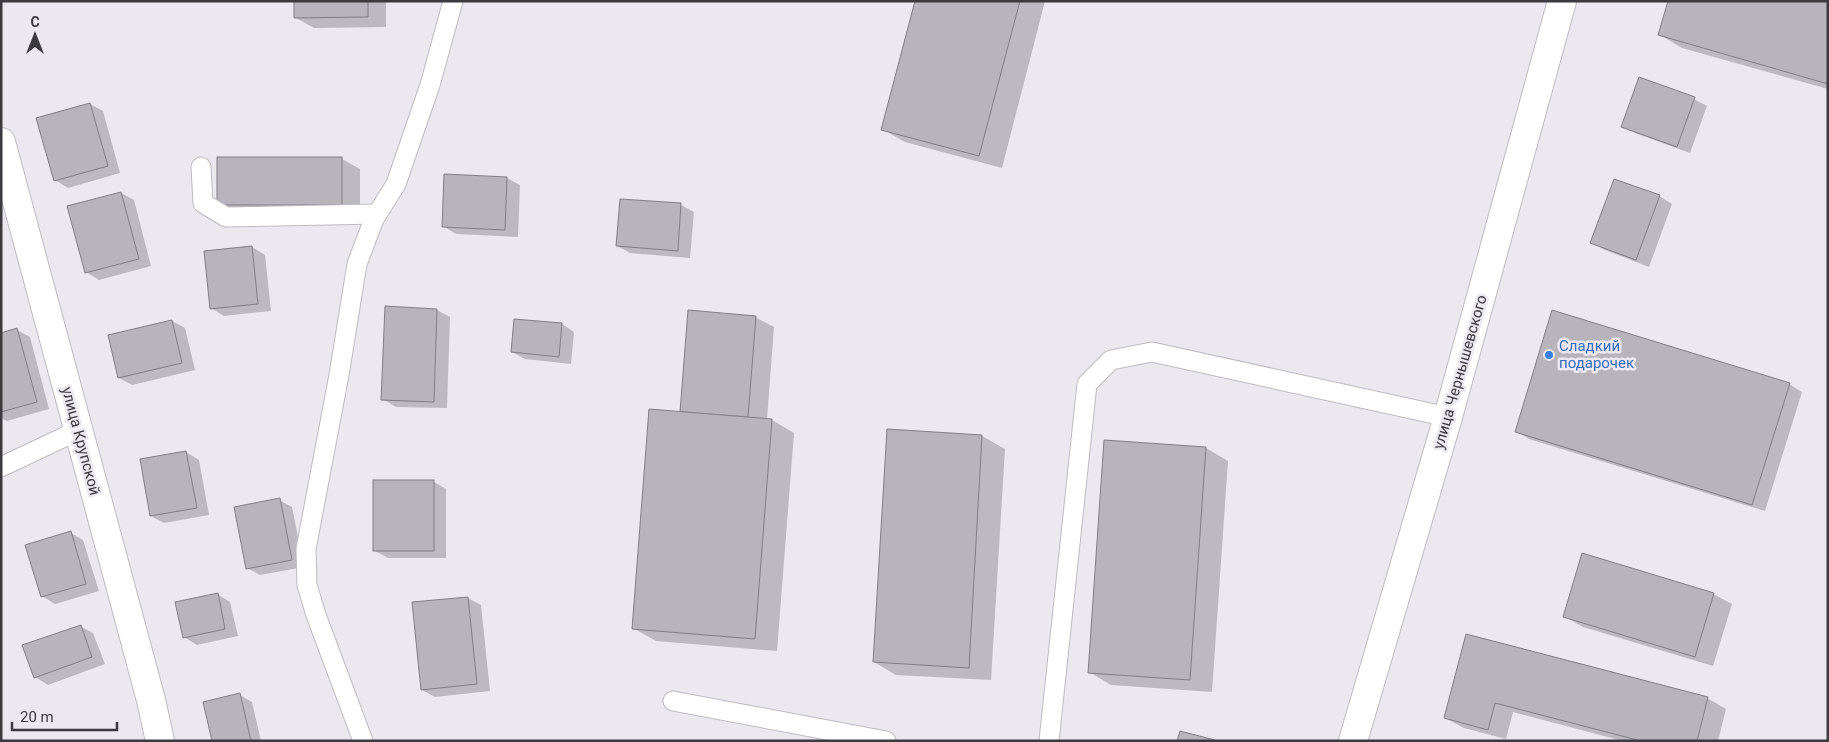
<svg xmlns="http://www.w3.org/2000/svg" width="1829" height="742" viewBox="0 0 1829 742" font-family="Roboto,sans-serif">
  <style>
    .shadow { fill: #0003 }
    .building { fill: #b7b4bc; stroke: #817f86 }
    .lines { fill: none; stroke-linecap: round; stroke-linejoin: round }
    .service-casing { stroke: #bebbc3; stroke-width: 21 }
    .minor-casing { stroke: #bebbc3; stroke-width: 30 }
    .secondary-casing { stroke: #bebbc3; stroke-width: 30 }
    .service { stroke: #fff; stroke-width: 19 }
    .minor { stroke: #fff; stroke-width: 28 }
    .secondary { stroke: #fff; stroke-width: 28 }
    .shop-dot { fill: #3f7fe0; stroke: #ebe8f0; stroke-width: 2 }
    .labels { text-anchor: middle; dominant-baseline: central; stroke-width: 5; stroke-linejoin: round; paint-order: stroke }
    .shop-label { font-size: 15px; fill: #366cbe; stroke: #ebe8f0; text-anchor: start }
    .street-label { font-size: 15px; fill: #3b3a3e; stroke: #ebe8f0 }
  </style>
  <rect width="100%" height="100%" fill="#ebe8f0"/>
  <!-- shadow -->
  <g class="shadow">
    <path d="M295,1H386V27L314,28L296,18Z"/>
    <path d="M916,1H1045L1002,168L905,142L882,129Z"/>
    <path d="M1828,1V89L1682,48L1660,35Z"/>
    <path d="M1694,99L1707,106L1690,153L1635,133L1623,126Z"/>
    <path d="M90,104L103,111L120,173L68,188L55,180Z"/>
    <path d="M342,159L360,169V215H236L218,204Z"/>
    <path d="M507,178L520,185L518,237L456,234L443,226Z"/>
    <path d="M121,193L134,200L151,266L99,280L86,272Z"/>
    <path d="M1659,196L1672,204L1649,267L1605,250L1592,243Z"/>
    <path d="M621,200L681,205L694,212L690,258L630,253L617,246Z"/>
    <path d="M252,247L265,255L271,311L224,316L211,308Z"/>
    <path d="M437,310L450,317L447,408L396,407L383,399Z"/>
    <path d="M755,317L774,327L767,419L772,420L794,433L777,651L656,641L633,628L684,413Z"/>
    <path d="M172,321L185,328L195,370L132,385L119,378Z"/>
    <path d="M562,324L574,332L571,364L525,359L512,352Z"/>
    <path d="M17,330L30,337L49,409L7,421L1,418V334Z"/>
    <path d="M1789,384L1802,392L1765,511L1529,439L1516,431Z"/>
    <path d="M888,430L982,436L1005,449L991,680L896,675L874,662Z"/>
    <path d="M1206,448L1228,461L1212,692L1111,685L1089,672Z"/>
    <path d="M186,452L199,460L209,515L164,523L151,516Z"/>
    <path d="M434,482L446,489V558H388L375,551Z"/>
    <path d="M279,500L292,507L304,567L260,575L247,568Z"/>
    <path d="M71,533L83,540L99,591L55,604L42,596Z"/>
    <path d="M217,594L230,602L238,636L197,645L184,637Z"/>
    <path d="M1713,594L1732,604L1713,666L1583,627L1564,616Z"/>
    <path d="M468,598L481,605L490,691L435,697L422,690L413,604Z"/>
    <path d="M80,626L93,633L105,664L48,685L35,677Z"/>
    <path d="M1467,636L1707,698L1726,709L1718,741H1623L1513,712L1506,739L1464,728L1445,718Z"/>
    <path d="M240,695L252,702L261,741H213Z"/>
  </g>
  <!-- building -->
  <g class="building">
    <path d="M294,1H368V17L294,18Z"/>
    <path d="M915,1H1020L979,156L881,130Z"/>
    <path d="M1668,1H1828V84L1658,35Z"/>
    <path d="M1639,77L1695,97L1677,147L1621,127Z"/>
    <path d="M90,103L108,166L54,181L36,118Z"/>
    <rect x="217" y="157" width="125" height="48"/>
    <path d="M444,174L507,177L505,230L442,227Z"/>
    <path d="M1614,179L1660,195L1636,260L1590,243Z"/>
    <path d="M121,192L139,259L85,273L67,206Z"/>
    <path d="M620,199L681,203L678,251L616,246Z"/>
    <path d="M252,246L258,304L210,309L204,251Z"/>
    <path d="M385,306L437,309L434,402L381,400Z"/>
    <path d="M688,310L756,316L748,417L680,412Z"/>
    <path d="M1552,310L1790,383L1752,505L1515,432Z"/>
    <path d="M514,319L562,323L559,357L511,352Z"/>
    <path d="M172,320L182,363L118,378L108,335Z"/>
    <path d="M17,328L37,402L1,412V333Z"/>
    <path d="M649,409L772,419L755,639L632,629Z"/>
    <path d="M887,429L982,435L969,668L873,662Z"/>
    <path d="M1104,440L1206,447L1190,680L1088,673Z"/>
    <path d="M186,451L197,508L150,516L140,459Z"/>
    <rect x="373" y="480" width="61" height="71"/>
    <path d="M280,498L292,560L246,569L234,507Z"/>
    <path d="M71,531L86,584L41,597L25,545Z"/>
    <path d="M1582,553L1714,593L1695,657L1563,617Z"/>
    <path d="M218,593L225,629L183,638L175,602Z"/>
    <path d="M468,597L477,684L421,690L412,602Z"/>
    <path d="M81,625L92,657L34,678L22,645Z"/>
    <path d="M1466,634L1708,697L1697,741H1641L1495,703L1488,730L1444,718Z"/>
    <path d="M240,693L251,741H212L203,702Z"/>
    <path d="M1180,731L1215,740V741H1177Z"/>
  </g>
  <g class="lines">
    <defs>
      <g id="service">
        <path d="M201,167L203,203L226,217L377,214"/>
        <path d="M1,467L79,430"/>
        <path d="M673,701L886,741"/>
        <path d="M363,741L316,615L307,585L306,549L339,375L357,264L374,219L396,184L430,85L453,1"/>
        <path d="M1049,741L1087,384L1111,360L1152,352L1448,417"/>
      </g>
      <path id="minor" d="M1,142L151,700L160,741"/>
      <path id="secondary" d="M1353,741L1448,417L1562,1"/>
    </defs>
    <!-- service casing -->
    <use href="#service" class="service-casing"/>
    <!-- minor casing -->
    <use href="#minor" class="minor-casing"/>
    <!-- secondary casing -->
    <use href="#secondary" class="secondary-casing"/>
    <!-- service -->
    <use href="#service" class="service"/>
    <!-- minor -->
    <use href="#minor" class="minor"/>
    <!-- secondary -->
    <use href="#secondary" class="secondary"/>
  </g>
  <!-- markers -->
  <circle class="shop-dot" cx="1549" cy="355" r="5"/>
  <g class="labels">
    <!-- shop labels -->
    <g class="shop-label">
      <text x="1559" y="346">Сладкий<tspan x="1559" dy="17">подарочек</tspan></text>
    </g>
    <!-- street labels -->
    <g class="street-label">
      <text transform="translate(1460 372) rotate(-74)">улица Чернышевского</text>
      <text transform="translate(81 441) rotate(75)">улица Крупской</text>
    </g>
  </g>
  <!-- border -->
  <rect width="1829" height="742" fill="none" stroke="#3b3a3e" stroke-width="5"/>
  <!-- north arrow -->
  <g transform="translate(35 35)" stroke="#ebe8f0" stroke-width="4" paint-order="stroke">
  <path d="M0-4L9 19L0 12L-9 19Z" fill="#3b3a3e"/>
  <text y="-8" font-size="14" font-weight="bold" text-anchor="middle" fill="#3b3a3e">С</text>
  </g>
  <!-- scale -->
  <path d="M12 722v8h105v-8" fill="none" stroke="#3b3a3e" stroke-width="2.5"/>
  <text x="20" y="722" font-size="15" fill="#3b3a3e" stroke="#ebe8f0" stroke-width="4" paint-order="stroke">20 m</text>
</svg>
